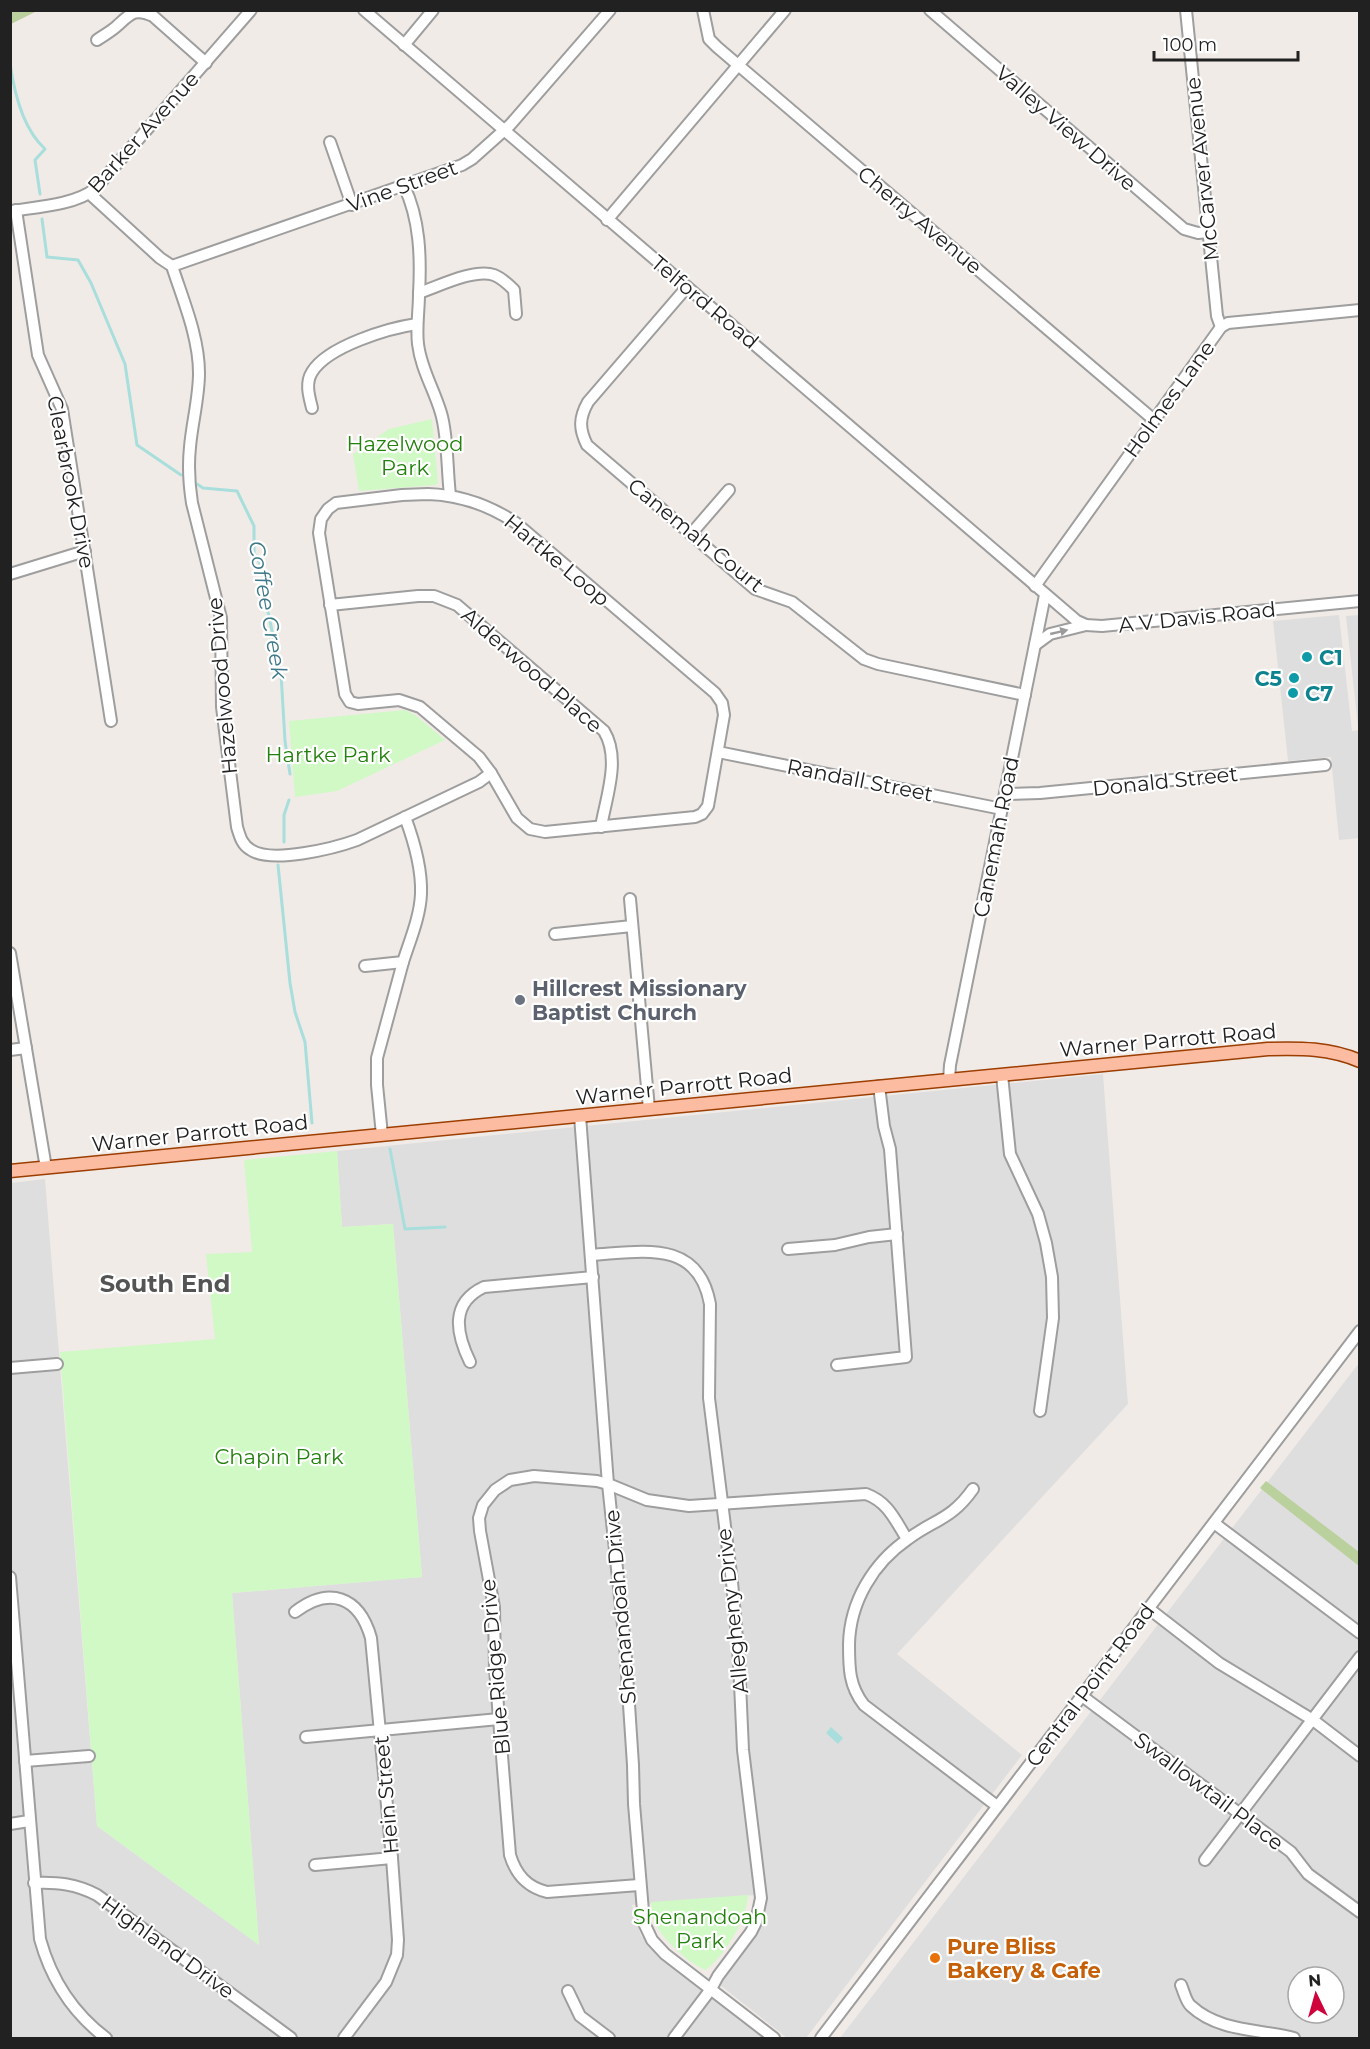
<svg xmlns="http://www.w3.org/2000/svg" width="1370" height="2049" viewBox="0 0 1370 2049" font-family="Montserrat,sans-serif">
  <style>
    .residential { fill: #dfdede; fill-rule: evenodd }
    .forest { fill: #bad09d }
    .park { fill: #d0f9c6 }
    .parking { fill: #ddd }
    .water { fill: #a8dedb }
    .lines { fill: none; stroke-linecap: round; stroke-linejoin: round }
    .stream { stroke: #a8dedb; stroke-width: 3 }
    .minor-casing { stroke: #9e9e9e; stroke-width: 14 }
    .major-casing { stroke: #9c3e01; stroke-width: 15 }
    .minor { stroke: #fff; stroke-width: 10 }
    .major { stroke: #fbbca2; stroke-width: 12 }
    .oneway { fill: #9b9b9b }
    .culture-dot { fill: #0f9aa8; stroke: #fff; stroke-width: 2 }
    .worship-dot { fill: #6b7280; stroke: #fff; stroke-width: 2 }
    .food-dot { fill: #e8710a; stroke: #fff; stroke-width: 2 }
    .labels { text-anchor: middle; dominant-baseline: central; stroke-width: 4.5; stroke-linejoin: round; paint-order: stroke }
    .street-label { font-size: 21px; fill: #212121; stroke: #fff }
    .park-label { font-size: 21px; fill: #23810d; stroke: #fff }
    .culture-label { font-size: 21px; font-weight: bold; fill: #0d838f; stroke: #fff; text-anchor: start }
    .worship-label { font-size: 21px; font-weight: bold; fill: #5b616d; stroke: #fff; text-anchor: start }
    .food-label { font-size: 21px; font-weight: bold; fill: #c56008; stroke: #fff; text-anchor: start }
    .water-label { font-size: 22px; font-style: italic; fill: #3e7889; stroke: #fff }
    .quarter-label { font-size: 24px; font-weight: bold; fill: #545454; stroke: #fff }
  </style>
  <rect width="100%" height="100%" fill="#f1ebe7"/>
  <!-- residential -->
  <g class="residential">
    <path d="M1339,615L1352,731L1359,730L1360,838L1339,840L1331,757L1288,761L1273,621Z"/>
    <path d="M1103,1074L1128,1404L897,1654L1022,1755L806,2038H787L720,1985L725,1975L763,1925L766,1909L767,1894L632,1905L641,1936L764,2038H11V1183L45,1179L97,1826L259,1945L232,1593L422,1577L393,1224L342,1227L337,1151Z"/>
    <path d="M1359,1363V2038H840ZM1298,1977H1334V2013H1298Z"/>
  </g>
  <!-- forest -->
  <g class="forest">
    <path d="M11,10H37V11L11,24Z"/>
    <path d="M1266,1481L1359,1552V1566L1260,1488Z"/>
  </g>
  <!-- park -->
  <g class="park">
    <path d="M432,419L438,483L435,485L359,491L353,454L389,429Z"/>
    <path d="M405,710L415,715L445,740L337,791L295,797L289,721Z"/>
    <path d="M337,1151L342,1227L393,1224L422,1577L232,1593L259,1945L97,1826L60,1352L215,1339L206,1254L252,1252L244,1160Z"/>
    <path d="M748,1895C747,1919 725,1955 706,1970C689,1964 661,1938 654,1921C652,1916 652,1908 651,1902Z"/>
  </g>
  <!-- parking -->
  <path class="parking" d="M1359,615L1360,727H1358L1346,616Z"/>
  <!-- water -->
  <path class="water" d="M831,1727L843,1738L838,1744L826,1733Z"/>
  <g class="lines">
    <!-- stream -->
    <g class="stream">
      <path d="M10,12V17"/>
      <path d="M10,63C14,92 22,128 45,149L35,160L40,194"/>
      <path d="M42,219L47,257L78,260L91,283L125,364L137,445L181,475"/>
      <path d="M197,484L203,488L237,491L254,526V553L263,569L268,612L281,673L285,741L290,774"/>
      <path d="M284,842V815L289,800"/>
      <path d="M278,865L290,983L295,1012L305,1042L312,1123"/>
      <path d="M390,1149L405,1229L445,1227"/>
    </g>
    <defs>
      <g id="minor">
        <path d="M364,10L1077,621L1086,625L1102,626L1360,601"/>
        <path d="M703,10L709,39L717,47L1154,420"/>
        <path d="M930,10L1184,229L1198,233L1208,232"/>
        <path d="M1186,10L1217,316L1221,327"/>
        <path d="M97,40C104,35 112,31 118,25C131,13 135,8 153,16L206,63"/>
        <path d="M404,45L433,10"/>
        <path d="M330,142L352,205"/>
        <path d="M404,186C420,219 421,258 419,294C419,311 416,327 418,344C421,369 434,389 441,413C448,436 447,471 450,495"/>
        <path d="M90,194L160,258L172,266C183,300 199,337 199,373C199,398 192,423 190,447C188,466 189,484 192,503L221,618L222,707L237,827C240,837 242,845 251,850C272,864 335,848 357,840L479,782L491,773"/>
        <path d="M16,210L38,355L62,409L111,721"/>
        <path d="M11,211C36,207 75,205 95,189L251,10"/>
        <path d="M607,220L785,10"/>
        <path d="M172,266L462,165L472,159L510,125L610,10"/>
        <path d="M687,287L588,402C579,418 579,429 587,445L755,589L792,602L864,659L878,664L1025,695"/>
        <path d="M419,293C439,286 475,268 494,275C502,278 508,284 514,290L516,314"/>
        <path d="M312,408C309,396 305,383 312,372C328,346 389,328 417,324"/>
        <path d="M428,494C459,495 489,505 516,523L715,693L722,703L724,715L708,806L702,814L695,817L545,832L530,829L517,818L491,773L479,757L420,707L399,700L358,704L350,702L345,694L319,533L321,519L328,509L336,503L402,495Z"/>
        <path d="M691,534L729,490"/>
        <path d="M10,574L85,551"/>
        <path d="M1035,586L1221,327L1228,323L1360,310"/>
        <path d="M330,605L418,596H434L457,605L604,731C621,759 606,797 601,827"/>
        <path d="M1035,645L1050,634L1086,625"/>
        <path d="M718,752L1002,809"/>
        <path d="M1005,794L1040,793L1325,765"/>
        <path d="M630,899L649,1109"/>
        <path d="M555,934L632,926"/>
        <path d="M10,953L46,1168"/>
        <path d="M365,966L403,962C410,940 420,917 421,894C422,868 414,841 405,817"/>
        <path d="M10,1050L26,1048"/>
        <path d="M1002,1075L1010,1154L1038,1214L1046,1243L1052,1277L1053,1318L1040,1411"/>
        <path d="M949,1080L950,1065L1045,595"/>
        <path d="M580,1116L608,1484L625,1644L633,1765L634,1804L644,1923L652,1940L665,1954L774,2038"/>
        <path d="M382,1135L377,1085V1058L403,962"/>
        <path d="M788,1249L835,1245L869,1237L897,1234"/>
        <path d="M591,1255C641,1252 698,1238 710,1304L709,1398L732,1582L739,1661L743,1750L761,1898L756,1922L751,1932L718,1976L711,1989L674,2038"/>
        <path d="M470,1362C456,1333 450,1303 484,1287L593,1277"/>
        <path d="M837,1365L906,1357L890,1149L884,1126L879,1086"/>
        <path d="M10,1368L57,1364"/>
        <path d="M973,1489C951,1520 935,1519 908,1539C873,1563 850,1602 849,1644C849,1668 849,1686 864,1705L997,1806"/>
        <path d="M1214,1523L1360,1633"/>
        <path d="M10,1577L40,1939C51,1979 73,2013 106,2038"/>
        <path d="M1148,1608L1219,1663L1313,1720L1360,1756"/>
        <path d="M295,1612C329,1586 359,1596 371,1638L392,1858L398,1940L397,1955L386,1982L344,2038"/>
        <path d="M1082,1696L1291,1852L1308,1874L1360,1912"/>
        <path d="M306,1737L499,1719"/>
        <path d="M25,1761L89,1756"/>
        <path d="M10,1824L29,1821"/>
        <path d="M1205,1860L1360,1657"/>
        <path d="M315,1865L392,1858"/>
        <path d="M34,1883C58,1882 76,1884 97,1895L291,2038"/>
        <path d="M639,1885L547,1892C527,1887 516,1875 510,1855L495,1669L494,1607L480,1531L479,1518L483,1505L495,1490L510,1480L534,1476L597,1481L608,1484L647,1500L689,1506L866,1494C888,1502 895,1520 907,1539"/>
        <path d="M1181,1985C1184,1992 1186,2002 1191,2006C1219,2032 1260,2029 1294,2038"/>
        <path d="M568,1991L580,2016L609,2038"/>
        <path d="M821,2038L1360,1331"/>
      </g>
      <path id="major" d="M10,1171L1268,1049C1300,1048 1330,1048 1360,1061"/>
    </defs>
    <!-- minor casing -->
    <use href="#minor" class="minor-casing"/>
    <!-- major casing -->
    <use href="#major" class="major-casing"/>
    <!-- minor -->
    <use href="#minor" class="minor"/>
    <!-- major -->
    <use href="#major" class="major"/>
  </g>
  <!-- one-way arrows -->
  <defs><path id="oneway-solid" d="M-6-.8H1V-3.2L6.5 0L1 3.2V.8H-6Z" transform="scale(1.5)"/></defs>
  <use class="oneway" href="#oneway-solid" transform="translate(1059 632) rotate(-13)"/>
  <!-- markers -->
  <g class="culture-dot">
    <circle cx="1307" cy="657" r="6"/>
    <circle cx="1294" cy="678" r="6"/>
    <circle cx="1293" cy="693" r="6"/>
  </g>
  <circle class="worship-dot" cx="520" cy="1000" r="6"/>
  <circle class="food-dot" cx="935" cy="1958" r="6"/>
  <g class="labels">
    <!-- street labels -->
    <g class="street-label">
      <text transform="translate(1066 128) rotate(41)">Valley View Drive</text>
      <text transform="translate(143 132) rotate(-48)">Barker Avenue</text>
      <text transform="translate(1202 169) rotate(-96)">McCarver Avenue</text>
      <text transform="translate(402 186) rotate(-20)">Vine Street</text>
      <text transform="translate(920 220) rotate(40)">Cherry Avenue</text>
      <text transform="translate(705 302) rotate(40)">Telford Road</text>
      <text transform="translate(1169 399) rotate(-54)">Holmes Lane</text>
      <text transform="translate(71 482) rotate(79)">Clearbrook Drive</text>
      <text transform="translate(696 535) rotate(39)">Canemah Court</text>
      <text transform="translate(557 560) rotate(40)">Hartke Loop</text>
      <text transform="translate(1197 617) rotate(-6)">A V Davis Road</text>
      <text transform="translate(532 670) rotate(41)">Alderwood Place</text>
      <text transform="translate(222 686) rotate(-95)">Hazelwood Drive</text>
      <text transform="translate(860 780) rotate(11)">Randall Street</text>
      <text transform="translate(1165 781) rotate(-6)">Donald Street</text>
      <text transform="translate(996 837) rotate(-79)">Canemah Road</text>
      <text transform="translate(1168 1040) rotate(-5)">Warner Parrott Road</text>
      <text transform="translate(684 1086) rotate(-6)">Warner Parrott Road</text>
      <text transform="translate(200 1133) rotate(-6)">Warner Parrott Road</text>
      <text transform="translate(620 1607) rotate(-95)">Shenandoah Drive</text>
      <text transform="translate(732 1611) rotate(-96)">Allegheny Drive</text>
      <text transform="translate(495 1667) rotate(-95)">Blue Ridge Drive</text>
      <text transform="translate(1090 1685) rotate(-53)">Central Point Road</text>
      <text transform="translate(1209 1791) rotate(37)">Swallowtail Place</text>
      <text transform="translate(386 1795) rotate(-95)">Hein Street</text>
      <text transform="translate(168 1947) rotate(36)">Highland Drive</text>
    </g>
    <!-- park labels -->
    <g class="park-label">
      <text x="405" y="443">Hazelwood<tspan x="405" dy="24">Park</tspan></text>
      <text x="328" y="754">Hartke Park</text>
      <text x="279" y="1456">Chapin Park</text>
      <text x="700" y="1916">Shenandoah<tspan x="700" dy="24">Park</tspan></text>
    </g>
    <!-- culture labels -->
    <g class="culture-label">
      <text x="1319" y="657">C1</text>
      <text x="1282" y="678" text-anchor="end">C5</text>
      <text x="1305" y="693">C7</text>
    </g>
    <!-- worship labels -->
    <g class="worship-label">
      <text x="532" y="988">Hillcrest Missionary<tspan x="532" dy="24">Baptist Church</tspan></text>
    </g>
    <!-- food labels -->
    <g class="food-label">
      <text x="947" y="1946">Pure Bliss<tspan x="947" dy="24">Bakery &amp; Cafe</tspan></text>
    </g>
    <!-- water labels -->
    <g class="water-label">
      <text transform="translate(268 610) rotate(80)">Coffee Creek</text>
    </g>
    <!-- quarter labels -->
    <g class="quarter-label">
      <text x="165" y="1283">South End</text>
    </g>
  </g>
  <!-- border -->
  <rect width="1370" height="2049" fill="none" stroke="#212121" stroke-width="24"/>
  <!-- north arrow -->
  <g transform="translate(1316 1995) rotate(355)"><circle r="28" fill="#ffffff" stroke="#a6a6a6" stroke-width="1.5"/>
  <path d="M0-4.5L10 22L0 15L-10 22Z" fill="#d0023b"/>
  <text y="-9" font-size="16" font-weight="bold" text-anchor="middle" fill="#212121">N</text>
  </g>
  <!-- scale -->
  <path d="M1154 51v9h144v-9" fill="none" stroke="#212121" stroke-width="3"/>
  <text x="1163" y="51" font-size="18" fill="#212121" stroke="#ffffff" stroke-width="4.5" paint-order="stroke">100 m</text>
</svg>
